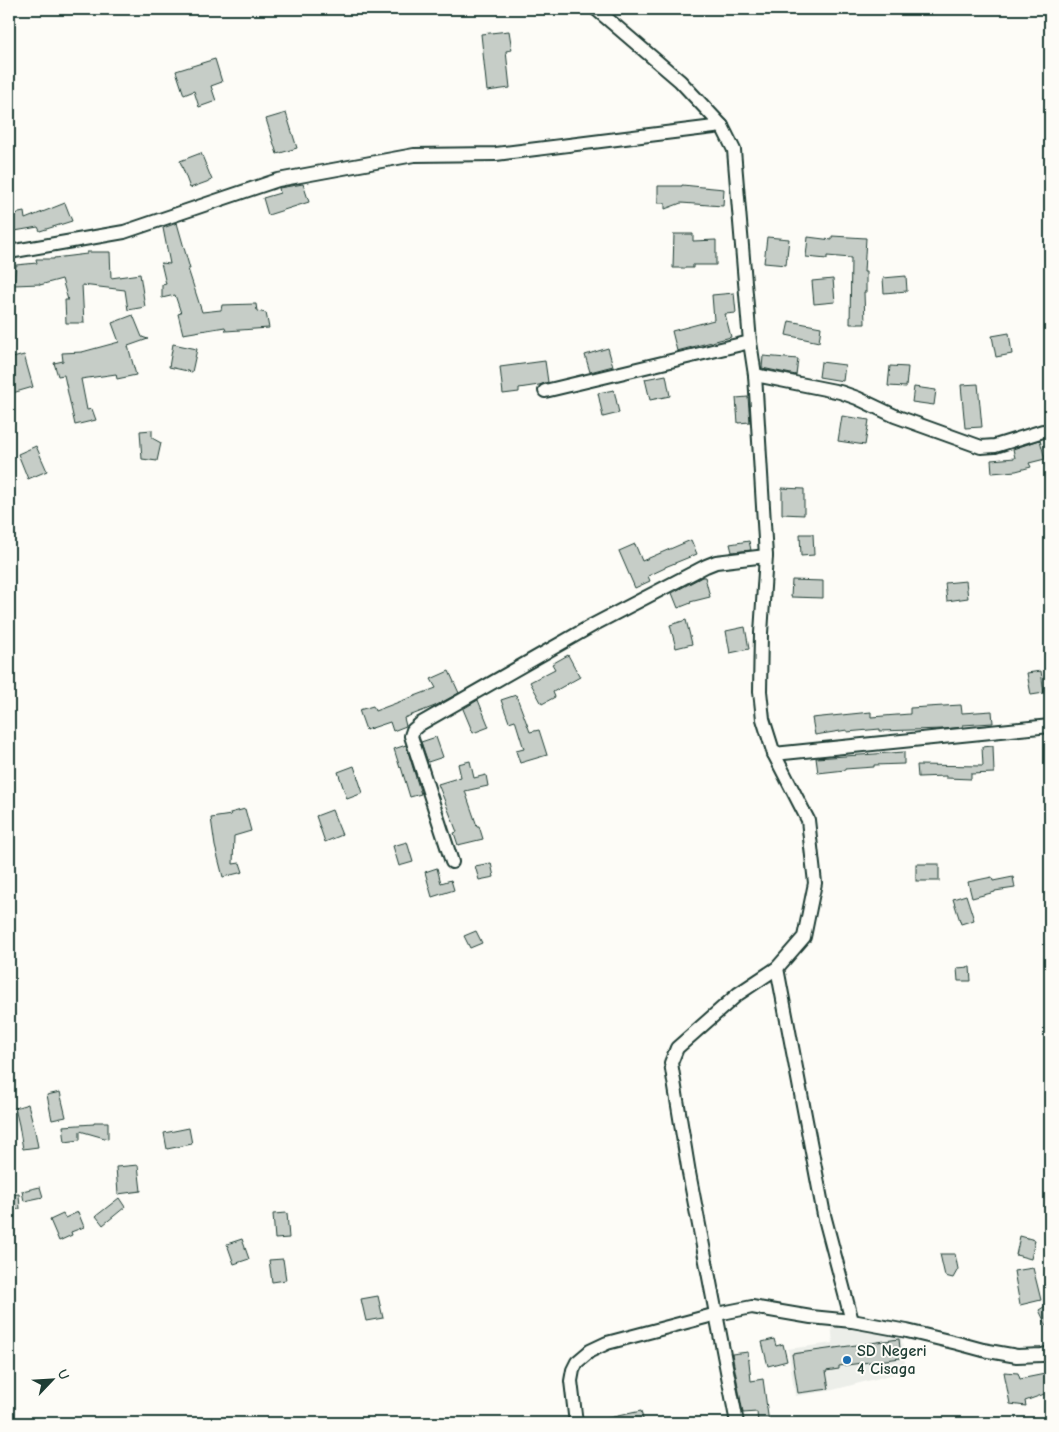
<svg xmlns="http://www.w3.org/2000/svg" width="1059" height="1432" viewBox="0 0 1059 1432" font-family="'Comic Neue',sans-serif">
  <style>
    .built { fill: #eceee9 }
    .building { fill: #c6cdc7; stroke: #1f3d34 }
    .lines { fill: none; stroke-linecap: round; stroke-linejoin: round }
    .minor-casing { stroke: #1f3d34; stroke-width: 16 }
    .minor { stroke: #fdfcf7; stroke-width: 12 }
    .poi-dot { fill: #1f6fb2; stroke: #fdfcf7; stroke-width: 2 }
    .labels { text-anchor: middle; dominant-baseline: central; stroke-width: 4; stroke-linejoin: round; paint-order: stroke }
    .poi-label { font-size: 16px; font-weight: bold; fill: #1f3d34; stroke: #fdfcf7; text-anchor: start }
  </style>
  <rect width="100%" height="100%" fill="#fdfcf7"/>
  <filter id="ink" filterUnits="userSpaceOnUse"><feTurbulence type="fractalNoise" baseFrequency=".02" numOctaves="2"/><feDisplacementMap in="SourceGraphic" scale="10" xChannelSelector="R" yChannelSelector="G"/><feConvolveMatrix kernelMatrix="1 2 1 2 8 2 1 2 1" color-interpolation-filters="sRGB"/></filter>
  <g filter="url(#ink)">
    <!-- built -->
    <path class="built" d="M831,1324L901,1333L906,1371L829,1391L795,1396L788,1349L833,1343Z"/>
    <!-- building -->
    <g class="building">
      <path d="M509,31L512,50L506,51L510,88L487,91L481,34Z"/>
      <path d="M215,59L222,82L211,86L216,101L199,107L194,91L184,95L176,71Z"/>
      <path d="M286,113L297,148L277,154L266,119Z"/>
      <path d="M201,153L212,180L190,188L180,161Z"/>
      <path d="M303,184L309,202L268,215L263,198L280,193L279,188Z"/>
      <path d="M682,185L724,189L723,206L681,203L665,209V203H658V186H682Z"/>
      <path d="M65,203L72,221L40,231L38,227L9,232V215L24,212L25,219Z"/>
      <path d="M177,223L190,269H188L202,312L221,310L222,305L256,304L257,311L266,313L269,328L226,331L225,327L183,334L178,314L181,313L175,295L162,298V285L166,284L161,263L170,264L163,228Z"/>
      <path d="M674,234H693V241L716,240V265H693V268H673Z"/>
      <path d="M832,236L866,238L864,272H866V292H864L865,324H850L851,258L827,256V259L806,257L808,237L832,240Z"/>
      <path d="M767,237L789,239L786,265L764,263Z"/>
      <path d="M87,252H110L111,278L140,274L145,307L128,310L125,290L82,285L84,323H66L65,300H68L62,279L40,285V284L14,285L16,265L37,263L36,259H54V258L87,254Z"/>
      <path d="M906,276L907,291L884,293L883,278Z"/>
      <path d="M833,279L835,302L814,304L812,281Z"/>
      <path d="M734,293L736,313L725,314L731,337L677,351L672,331L714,320L712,295Z"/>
      <path d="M133,315L142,337L148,339L128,346L136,375L117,379L116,374L81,379L87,410L92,409L96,420L75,425L64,375L58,376L54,363L63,361L62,353L82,352L119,342L112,323Z"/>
      <path d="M789,321L821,327L819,342L786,335Z"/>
      <path d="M1009,333L1012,354L996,357L992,336Z"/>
      <path d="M173,344L197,349L192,372L169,367Z"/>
      <path d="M608,348L613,366L590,372L585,355Z"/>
      <path d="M24,355L33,387L9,394V359Z"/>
      <path d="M763,356L798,359L796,375L762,368Z"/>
      <path d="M545,361L548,382L539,385L519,388V392L503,394L500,367Z"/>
      <path d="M821,362L845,365L843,381L819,377Z"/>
      <path d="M890,366L908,367L906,387L888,386Z"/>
      <path d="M666,375L670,396L650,400L645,379Z"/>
      <path d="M978,384L982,427L965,428L961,385Z"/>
      <path d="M914,387L936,390L934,405L912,402Z"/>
      <path d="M614,390L619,413L603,417L598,393Z"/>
      <path d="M748,397L750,422L738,423L736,398Z"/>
      <path d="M842,416L869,420L865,445L838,441Z"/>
      <path d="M152,430V438L161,443L157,461L142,459L140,431Z"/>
      <path d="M1040,440L1045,459L1029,463L1031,467L1016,471L992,473L991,460L1015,458L1013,449Z"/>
      <path d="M36,446L47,471L28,479L18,454Z"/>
      <path d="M782,488L804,489V515L782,514Z"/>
      <path d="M800,534H813L814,555L801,556Z"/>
      <path d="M691,540L697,554L665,567V568L648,576L650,581L635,588L619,551L635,544L642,561Z"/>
      <path d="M749,541L751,550L732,552L730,544Z"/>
      <path d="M702,577H705L710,597L690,602L691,603L678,608L672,593Z"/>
      <path d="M792,580L823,581V598L791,597Z"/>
      <path d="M966,581L968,598L947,601L945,583Z"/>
      <path d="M686,620L692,644L676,648L670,625Z"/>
      <path d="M745,627L749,649L730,653L726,631Z"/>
      <path d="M568,655L580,677L553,692L555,697L542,704L530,682L555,669L552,664Z"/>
      <path d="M449,671L459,693L435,706L404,718L406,726L393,731L390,722L366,730L359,710L373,706L375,711L436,688L431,679Z"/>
      <path d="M1041,671L1044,693L1031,695L1027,673Z"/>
      <path d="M516,695L530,732L539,730L547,755L520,763L516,751L524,749L515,720L509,722L501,700Z"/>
      <path d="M478,700L489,727L473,733L463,709Z"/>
      <path d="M961,705L962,713L992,711L993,723L963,725V727L943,729L880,731V729L847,732V730L815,735L812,718L871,712V717L910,714V708Z"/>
      <path d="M436,737L443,757L428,762L421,742Z"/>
      <path d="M406,745L421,794L410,797L401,767L400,768L394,749Z"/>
      <path d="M993,746L994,773L971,774V779L946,778V776L918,777L917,765L983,766L982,747Z"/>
      <path d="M904,752V764L874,765V767L845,769V770L818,773L816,758Z"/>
      <path d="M470,761L474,778L486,775L488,786L465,791L477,826H479L483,839L458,845L454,833L457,832L438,784L461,777L458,764Z"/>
      <path d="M354,766L363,793L347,799L338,772Z"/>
      <path d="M245,809L251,831L234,836L233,864L240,863L243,872L223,877L215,846L211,818L231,815L230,813Z"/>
      <path d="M332,810L342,835L325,842L316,816Z"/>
      <path d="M407,842L413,862L399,866L393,846Z"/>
      <path d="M491,863L494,877L479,880L475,866Z"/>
      <rect x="916" y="864" width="23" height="17"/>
      <path d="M437,868L441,883L451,880L454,890L432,897L425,872Z"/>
      <path d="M992,877L993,881L1013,877L1015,888L995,891V892L972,898L968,882Z"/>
      <path d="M966,895L974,920L961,924L953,899Z"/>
      <path d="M476,931L482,943L470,948L464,936Z"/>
      <path d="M970,967L971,981H958L957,968Z"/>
      <path d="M60,1092L66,1117L52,1120L47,1095Z"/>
      <path d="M28,1104L35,1131L38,1147L23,1149L19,1125L15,1108Z"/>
      <path d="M94,1122H108V1139L80,1131V1140L65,1142L63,1126L94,1124Z"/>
      <path d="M189,1128L192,1144L167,1149L164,1133Z"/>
      <path d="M138,1165L141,1191L118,1194L116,1167Z"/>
      <path d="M40,1187L43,1197L24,1201L22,1191Z"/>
      <path d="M19,1194L20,1209L9,1210V1195Z"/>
      <path d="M119,1198L125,1207L103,1225L96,1216Z"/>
      <path d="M78,1212L84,1227L71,1232L72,1235L59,1241L50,1220L63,1214L65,1218Z"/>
      <path d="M287,1213L289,1238L275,1239L273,1214Z"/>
      <path d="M1020,1236L1035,1240L1031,1259L1016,1255Z"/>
      <path d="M242,1239L249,1259L234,1264L227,1244Z"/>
      <path d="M940,1254H955L958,1269L953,1278L945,1276Z"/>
      <path d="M283,1259L286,1280L272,1282L269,1260Z"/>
      <path d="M1033,1268L1041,1300L1020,1305L1014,1271Z"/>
      <path d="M378,1296L383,1318L366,1321L361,1299Z"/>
      <path d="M1050,1303V1333L1039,1310Z"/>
      <path d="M774,1339L776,1346L783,1344L787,1361L768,1366L762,1342Z"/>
      <path d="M899,1339L901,1358L839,1366V1369L826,1371L829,1389L798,1393L792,1354Z"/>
      <path d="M748,1352L751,1381L763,1379L769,1423H758L757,1412L743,1413L732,1354Z"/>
      <path d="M1004,1372L1018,1373L1020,1379L1050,1373V1392L1025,1401L1026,1406L1010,1404Z"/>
      <path d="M641,1411L644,1423H604V1419Z"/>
    </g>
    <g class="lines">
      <defs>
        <g id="minor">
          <path d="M596,9L680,81L722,126L734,150L750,342L755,375L766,556L761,633L760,691L763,719L774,754L808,820L815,883L804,937L777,968L738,994L677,1048L671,1063L689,1173L737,1423"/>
          <path d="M9,252L124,232L278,180L414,155L496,154L722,126"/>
          <path d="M755,375L840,392L857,398L895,416L981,447L995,446L1043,431"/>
          <path d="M545,391L750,342"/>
          <path d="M774,754L1050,726"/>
          <path d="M452,862L411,736L413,730L420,724L593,625L706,566L716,562L766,556"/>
          <path d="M777,968L824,1215L852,1321"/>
          <path d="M576,1423L571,1381L573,1370L577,1362L590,1351L607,1343L717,1314L752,1307L811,1317L852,1321L907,1331L957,1343L983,1350L1017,1356L1042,1355L1050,1353"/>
        </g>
      </defs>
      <!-- minor casing -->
      <use href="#minor" class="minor-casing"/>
      <!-- minor -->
      <use href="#minor" class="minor"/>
    </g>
  </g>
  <!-- markers -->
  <circle class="poi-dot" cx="847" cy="1360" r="5"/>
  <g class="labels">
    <!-- poi labels -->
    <g class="poi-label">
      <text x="857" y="1351">SD Negeri<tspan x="857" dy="18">4 Cisaga</tspan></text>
    </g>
  </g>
  <!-- margin -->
  <rect width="1059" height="1432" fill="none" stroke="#fdfcf7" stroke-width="30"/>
  <rect x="15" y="15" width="1029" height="1402" fill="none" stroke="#1f3d34" stroke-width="2" filter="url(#ink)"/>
  <!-- north arrow -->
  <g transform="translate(52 1380) rotate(65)" stroke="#fdfcf7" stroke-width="4" paint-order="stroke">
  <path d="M0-4L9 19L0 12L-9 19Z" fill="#1f3d34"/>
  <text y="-8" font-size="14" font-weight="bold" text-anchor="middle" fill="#1f3d34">U</text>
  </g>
</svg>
